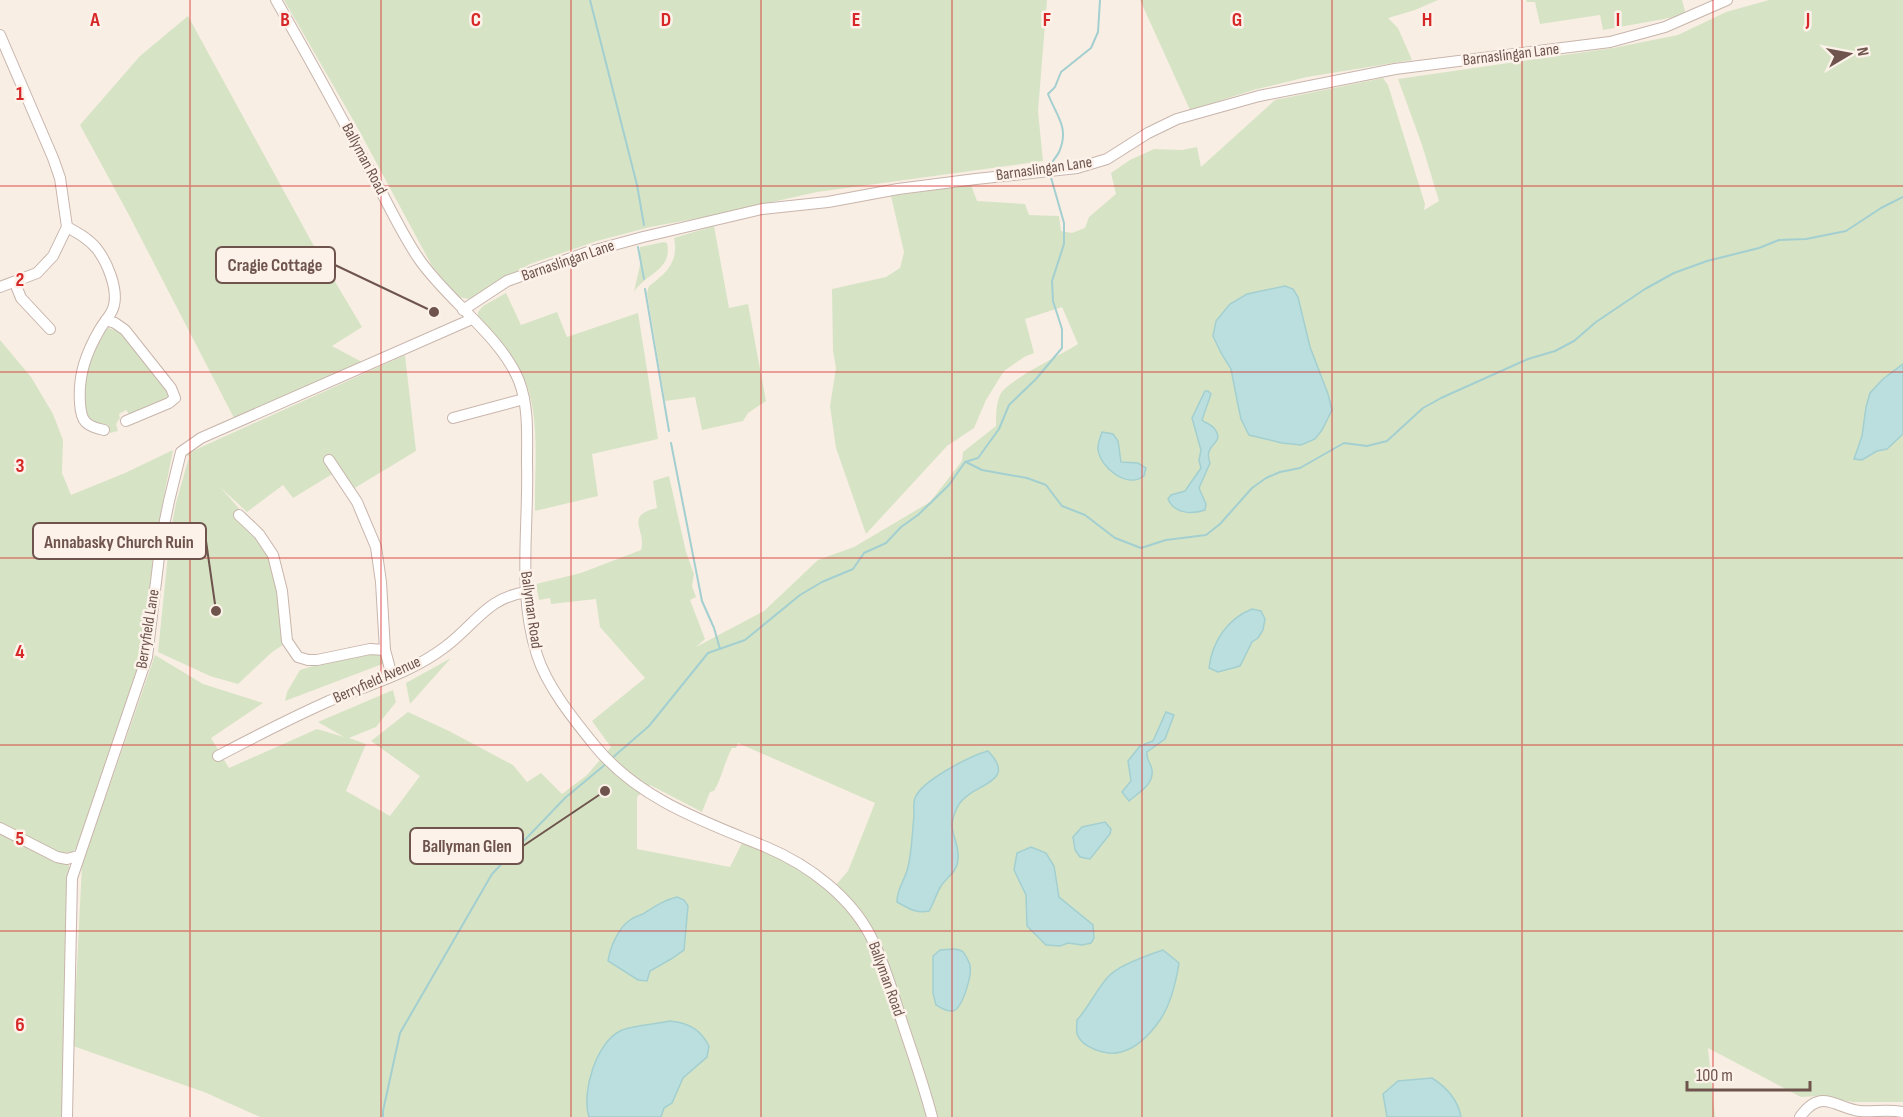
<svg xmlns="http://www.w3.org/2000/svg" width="1903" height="1117" viewBox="0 0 1903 1117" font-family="'Sofia Sans Condensed',sans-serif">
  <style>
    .green { fill: #d6e4c5; fill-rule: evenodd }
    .water { fill: #bbdfdf; stroke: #a3cfd0; stroke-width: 1.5 }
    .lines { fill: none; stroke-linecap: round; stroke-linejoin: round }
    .stream { stroke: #a3cfd0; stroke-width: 2 }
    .minor-casing { stroke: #c8b5ac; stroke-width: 12 }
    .minor { stroke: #fff; stroke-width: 10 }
    .grid { fill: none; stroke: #d62828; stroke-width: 1.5; stroke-opacity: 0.55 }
    .labels { text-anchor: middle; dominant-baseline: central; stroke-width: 5; stroke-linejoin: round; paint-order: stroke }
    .street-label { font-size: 16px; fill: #6e544d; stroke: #fcf2ea }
    .grid-label { font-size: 20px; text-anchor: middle; font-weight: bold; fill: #d62828; stroke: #fcf2ea; stroke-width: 5; stroke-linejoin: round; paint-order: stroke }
    .leader { fill: none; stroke: #6e544d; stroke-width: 2 }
    .callout-dot { fill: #6e544d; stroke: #fcf2ea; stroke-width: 2 }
    .callout { fill: #fcf2ea; stroke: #6e544d; stroke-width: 2 }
    .callout-label { font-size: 18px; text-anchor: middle; font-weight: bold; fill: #6e544d }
  </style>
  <rect width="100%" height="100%" fill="#f9eee4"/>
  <!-- green -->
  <g class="green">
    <path d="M284,0H1047L1038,111L1043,161L817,192L710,216L650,227L597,241L530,264L469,299L458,297L432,266L356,125Z"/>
    <path d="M1140,0H1438L1415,10L1388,18L1398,28L1412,60L1307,77L1257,89L1190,110Z"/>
    <path d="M1526,0H1682L1686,15L1603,30L1600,15L1540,24L1535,2H1527Z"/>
    <path d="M1769,0H1903V1102H1853L1819,1096L1801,1097L1708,1048L1715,1117H260L204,1092L73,1046L82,865L155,655L203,684L263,703L211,738L229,768L317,729L344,737L318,722L393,690L396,702L376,727L349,738L366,744L346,791L390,816L420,776L371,741L408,712L449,731L513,765L527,782L541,773L562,794L587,775L611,747L592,721L645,678L600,627L596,599L551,604L550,598L539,600L536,584L581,573L641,550C647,530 623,516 657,508L653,481L669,476L686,552L694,574L692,586L696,597L690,600L705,639L696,647L764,611L818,560L854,547L930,502L962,461L963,452L996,426C996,415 996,402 1001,393C1010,379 1063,354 1078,344L1062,307L1025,319L1034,353L1024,357L1004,371L986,400L974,428L947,446L866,534L836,448L830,406L836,368L833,351L832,289L886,277L900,268L904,252L891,196L971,185L977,201L1025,204L1029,215L1059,216L1061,231L1072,233L1085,228L1089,217L1116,194L1111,173L1130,160L1154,149L1182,150L1197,147L1201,167L1275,100L1383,78L1388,85L1425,204L1424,210L1439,201L1422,145L1398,79L1613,48L1678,35L1726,12ZM738,743L875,803L848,871L834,887L743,841L730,867L637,849V797L650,785L702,812L710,792L714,791C722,778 724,763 732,748H736Z"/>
    <path d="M188,16L315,248L362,327L332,346L364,363L234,418L130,217L80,125L140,56Z"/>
    <path d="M714,226L729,308L748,304L766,401L748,413L743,421L702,430L695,397L665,401L647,293L649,286C667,273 679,261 674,238Z"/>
    <path d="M664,242L667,243C673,270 646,273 634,292L640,265V247Z"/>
    <path d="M506,293L521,325L557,312L567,337L638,313L658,439L592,454L598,496L535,511C534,467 542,412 521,372C510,352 492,334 478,317V312L483,306Z"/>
    <path d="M108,328L121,332L168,391L169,395L167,399L129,414L126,410L119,414L120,418L116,424L118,431L110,433L108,425C78,429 82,383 88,364C92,352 100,341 106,330Z"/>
    <path d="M0,340L31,377L53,414L63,440L62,473L71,495L125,473L173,450L155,542L141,660L79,846L72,852L60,853L0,823Z"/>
    <path d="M405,355L416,451L353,489L334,473L293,498L283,485L247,512L220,487C243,512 267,541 276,574C282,596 282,622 284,644L271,653L238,684L210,676L158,652L170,535L176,503L189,457L186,454Z"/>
    <path d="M380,653L385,663L285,701L287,692L300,670L323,663Z"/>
    <path d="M451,658L410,704L406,683Z"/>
    <path d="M0,833L69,865L65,1117H0Z"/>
  </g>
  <!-- water -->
  <g class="water">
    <path d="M1285,286L1293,289L1298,297L1310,347L1328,394L1332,410L1322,430L1315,439L1301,445L1282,443L1249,435L1241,419L1238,405L1231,369L1221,353L1213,336L1216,321L1230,304L1247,294Z"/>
    <path d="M1903,364V434L1887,449L1877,451L1862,460L1854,459L1862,436L1866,407L1870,393L1883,379Z"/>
    <path d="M1205,391H1208L1211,394L1202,420C1205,423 1211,424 1214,428C1227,445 1202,442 1210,463L1199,488L1206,504L1205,510C1191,515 1174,513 1168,499L1171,495L1185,491L1201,468L1199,460L1201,450L1192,418Z"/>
    <path d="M1102,432L1113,434L1118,441L1121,462L1138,463L1146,468L1144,476C1127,489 1101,468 1098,450C1097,445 1100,438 1102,432Z"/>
    <path d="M1252,609L1261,611L1265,619L1263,630L1258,638L1252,642L1240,666L1218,672L1209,668C1212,642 1227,619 1252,609Z"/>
    <path d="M1166,712L1174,715L1165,739L1147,752C1146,760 1151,763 1152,770C1154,785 1138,793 1129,801L1122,792L1131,781L1128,761L1140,746L1153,741Z"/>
    <path d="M988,751C1020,784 970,783 958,806C944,832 960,838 958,859C958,871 947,877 941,886C936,894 934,903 929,911C916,914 908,908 897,902C897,887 905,881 908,867C912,851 912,833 914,816C914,810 913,803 915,798C921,781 970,756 988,751Z"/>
    <path d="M1105,822L1111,829L1110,834L1090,859L1080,857L1075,850L1073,837L1082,827Z"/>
    <path d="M1031,847L1046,853L1054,866L1059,897L1093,925L1094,938L1091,943L1082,945L1068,943L1060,946L1046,945L1027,926L1026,895L1014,870L1017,853Z"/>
    <path d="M677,897L684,900L688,906L684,950L671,959L650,971L647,981L638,980L608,961C610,948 618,928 630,920C634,917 638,916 643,914C654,907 664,900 677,897Z"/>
    <path d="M940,950C947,950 958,947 963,952C965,954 969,962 970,965C972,975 963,1008 953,1011C947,1012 941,1008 936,1005L933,993V956Z"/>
    <path d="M1163,950L1179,963C1176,982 1171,1004 1160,1020C1151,1033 1137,1048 1121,1052C1107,1056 1082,1048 1077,1034C1076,1030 1077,1023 1077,1020C1089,1007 1096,990 1108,977C1118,965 1148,955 1163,950Z"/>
    <path d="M670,1021C689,1023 700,1029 709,1046L707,1057L683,1078L672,1103L664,1108L661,1117H589C581,1093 596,1043 620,1031C629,1026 657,1024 670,1021Z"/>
    <path d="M1432,1078C1446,1087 1458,1100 1461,1117H1387L1383,1094L1398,1081Z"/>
  </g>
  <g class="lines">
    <!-- stream -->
    <g class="stream">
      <path d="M590,0L637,185L644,225"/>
      <path d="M1050,168C1051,160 1056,159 1059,152C1070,128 1056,115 1048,94L1055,87L1061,72L1091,48L1098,32L1100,0"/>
      <path d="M638,247L644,279"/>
      <path d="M645,289L669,431"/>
      <path d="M671,443L702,601L714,628L720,649"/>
      <path d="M966,462L982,470L1027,478L1046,485L1062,506L1085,515L1115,538L1141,548L1166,540L1206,535L1220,524L1252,488L1266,478L1280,472L1300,468L1344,443L1367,446L1387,441L1423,408L1441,398L1528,359L1555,351L1574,341L1596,322L1645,289L1674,273L1707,261L1759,248L1779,240L1806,239L1846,231L1881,208L1903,197"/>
      <path d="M611,759L649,726L708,653L745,640L800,595L822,582L853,569L864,553L886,543L901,527L918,515L949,485L965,462L978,458L999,429L1009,405L1036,379L1062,348V329L1053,301L1052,281L1064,244V223L1050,174"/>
      <path d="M383,1117V1111L400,1033L492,874L565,798L607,763"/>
    </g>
    <defs>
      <g id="minor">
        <path d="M276,0C309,58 341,116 372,175C388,203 401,233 419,259C447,300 501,336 519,381C529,407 527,436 527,463C529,526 517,593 537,655C547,687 575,721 596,747C640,800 705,822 766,847C809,865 853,898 873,941C886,967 894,997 903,1025C913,1055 924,1086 932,1117"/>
        <path d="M0,35L53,158L60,178L67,227L53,256L37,273L0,287"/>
        <path d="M67,227C78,233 89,239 97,249C107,262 118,288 114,305C113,313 104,322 100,329C86,353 78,375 80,403C81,422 86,426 104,430"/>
        <path d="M15,283L21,298L50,329"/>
        <path d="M463,310L507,281L588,252L643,237L762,209L828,202L898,189L976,179L1077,168L1107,159L1148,133L1177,119L1259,96L1395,69L1610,42L1665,27L1727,0"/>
        <path d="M106,320L115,323L125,330L171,388L175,398L169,403L126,421"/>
        <path d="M453,418L524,399"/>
        <path d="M329,460L357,502L376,547L381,582L385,650L392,676"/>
        <path d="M239,515L259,534L273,555L282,591L287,641L298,657L308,660H317L370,649L385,650"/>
        <path d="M218,756C254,737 291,718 329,701C368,685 411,673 445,647C475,625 487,597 527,592"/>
        <path d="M0,828L57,857L67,859L78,856"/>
        <path d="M67,1117L72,878L147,657L161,540L169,501L181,452L201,438L472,319"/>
        <path d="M1800,1117C1805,1110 1813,1101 1823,1101C1835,1101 1847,1110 1860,1111C1874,1112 1888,1109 1903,1112"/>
      </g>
    </defs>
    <!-- minor casing -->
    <use href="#minor" class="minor-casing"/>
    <!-- minor -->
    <use href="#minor" class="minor"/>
  </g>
  <!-- grid -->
  <path class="grid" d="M190,0V1117M381,0V1117M571,0V1117M761,0V1117M952,0V1117M1142,0V1117M1332,0V1117M1522,0V1117M1713,0V1117M0,186H1903M0,372H1903M0,558H1903M0,745H1903M0,931H1903"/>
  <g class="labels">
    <!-- street labels -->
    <g class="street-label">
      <text transform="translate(1511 55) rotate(-7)">Barnaslingan Lane</text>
      <text transform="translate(364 159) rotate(62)">Ballyman Road</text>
      <text transform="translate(1044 169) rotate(-8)">Barnaslingan Lane</text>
      <text transform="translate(568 261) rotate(-19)">Barnaslingan Lane</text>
      <text transform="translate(531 610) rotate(82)">Ballyman Road</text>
      <text transform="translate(148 629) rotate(-81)">Berryfield Lane</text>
      <text transform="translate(377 680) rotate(-24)">Berryfield Avenue</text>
      <text transform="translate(886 979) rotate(70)">Ballyman Road</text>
    </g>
  </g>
  <g class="grid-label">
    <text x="95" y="26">A</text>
    <text x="285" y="26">B</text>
    <text x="476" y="26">C</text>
    <text x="666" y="26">D</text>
    <text x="856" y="26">E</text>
    <text x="1047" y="26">F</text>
    <text x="1237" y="26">G</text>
    <text x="1427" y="26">H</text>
    <text x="1618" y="26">I</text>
    <text x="1808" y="26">J</text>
    <text x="20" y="100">1</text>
    <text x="20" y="286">2</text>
    <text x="20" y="472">3</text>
    <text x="20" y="658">4</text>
    <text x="20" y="845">5</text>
    <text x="20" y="1031">6</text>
  </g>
  <!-- callouts -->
  <path class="leader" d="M434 312L335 265M216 611L206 541M605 791L523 846"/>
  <g class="callout-dot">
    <circle cx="434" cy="312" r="6"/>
    <circle cx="216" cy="611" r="6"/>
    <circle cx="605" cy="791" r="6"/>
  </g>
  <g class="callout">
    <rect x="216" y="247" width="119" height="36" rx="6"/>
    <rect x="33" y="523" width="173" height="36" rx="6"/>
    <rect x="410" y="828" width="113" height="36" rx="6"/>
  </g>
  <g class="callout-label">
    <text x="275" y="271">Cragie Cottage</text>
    <text x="119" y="548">Annabasky Church Ruin</text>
    <text x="467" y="852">Ballyman Glen</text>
  </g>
  <!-- north arrow -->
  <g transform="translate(1849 54) rotate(80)" stroke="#fcf2ea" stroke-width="4.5" paint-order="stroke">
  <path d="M0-4.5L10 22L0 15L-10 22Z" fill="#6e544d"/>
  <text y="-9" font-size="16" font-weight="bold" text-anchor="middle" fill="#6e544d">N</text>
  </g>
  <!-- scale -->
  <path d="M1687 1081v9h123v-9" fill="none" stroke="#6e544d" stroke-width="3"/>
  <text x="1696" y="1081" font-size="18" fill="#6e544d" stroke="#fcf2ea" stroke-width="4.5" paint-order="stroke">100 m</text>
</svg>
